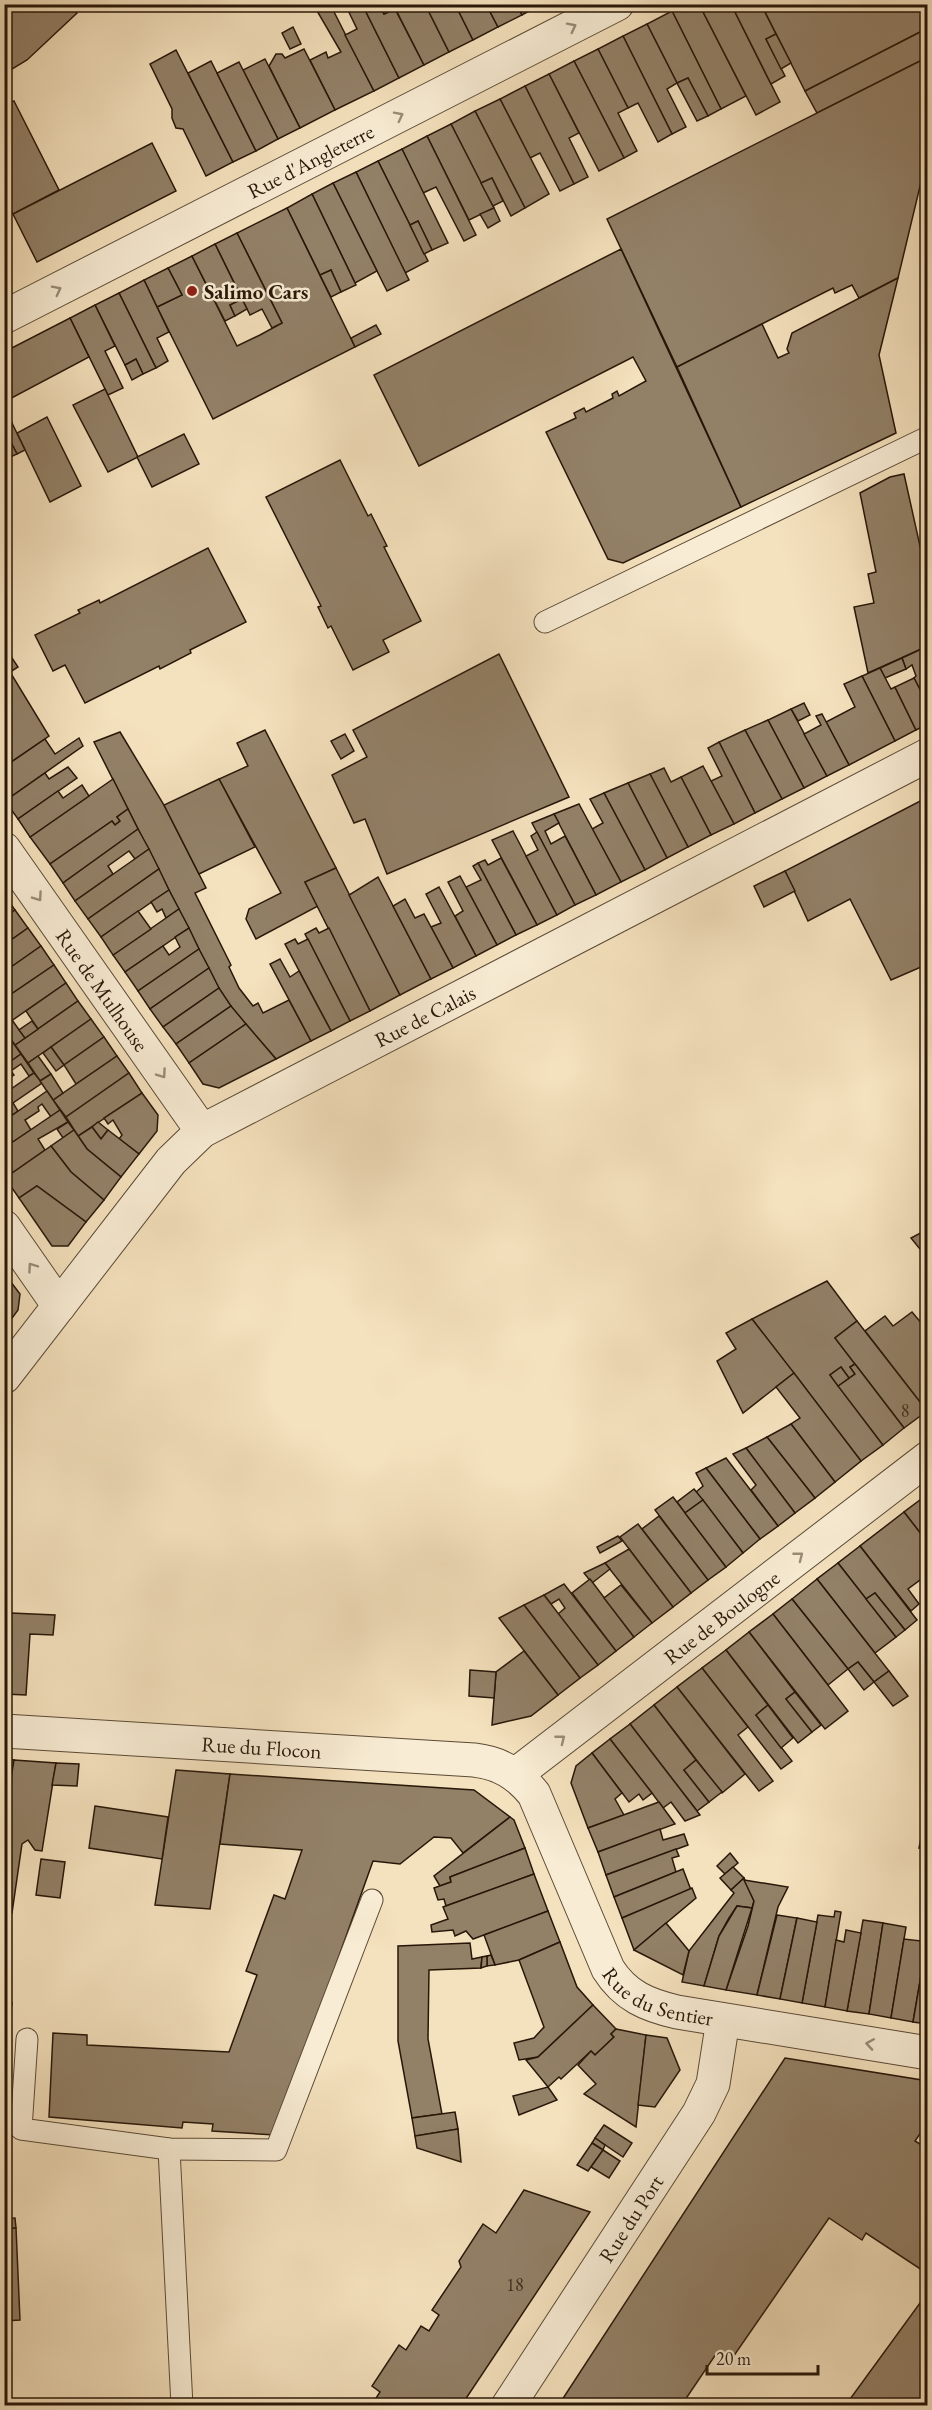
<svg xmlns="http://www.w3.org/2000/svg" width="932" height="2410" viewBox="0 0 932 2410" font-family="'EB Garamond',serif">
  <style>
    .building { fill: #928067; stroke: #281709; stroke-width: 1.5 }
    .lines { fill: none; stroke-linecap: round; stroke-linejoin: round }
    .service-casing { stroke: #5b4a36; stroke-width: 23 }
    .minor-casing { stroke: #5b4a36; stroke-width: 35 }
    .tertiary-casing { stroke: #5b4a36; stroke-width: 35 }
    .service { stroke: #f8ecd4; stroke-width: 21 }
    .minor { stroke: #f8ecd4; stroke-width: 33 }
    .tertiary { stroke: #f8ecd4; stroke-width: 33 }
    .oneway { stroke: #9a8c79 }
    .poi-dot { fill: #8f2418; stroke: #f8ecd4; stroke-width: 2 }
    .labels { text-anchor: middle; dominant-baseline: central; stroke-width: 5; stroke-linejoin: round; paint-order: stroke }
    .number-label { font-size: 18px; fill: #423120 }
    .street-label { font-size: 21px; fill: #281709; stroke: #f8ecd4 }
    .poi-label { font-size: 21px; font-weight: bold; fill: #281709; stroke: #f8ecd4; text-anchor: start }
  </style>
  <rect width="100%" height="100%" fill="#f4e1bd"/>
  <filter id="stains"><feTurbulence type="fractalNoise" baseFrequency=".00333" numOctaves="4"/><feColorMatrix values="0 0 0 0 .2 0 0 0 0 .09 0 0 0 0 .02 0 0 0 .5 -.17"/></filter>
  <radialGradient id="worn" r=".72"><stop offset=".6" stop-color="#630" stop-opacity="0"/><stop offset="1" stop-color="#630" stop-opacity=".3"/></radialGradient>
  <!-- building -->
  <g class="building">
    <path d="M4,4H65L77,13L27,60L4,74Z"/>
    <path d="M313,4H330L374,91L335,110L310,60L326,52L328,58L341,52Z"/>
    <path d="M345,4H362L399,78L374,91L345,35L357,29Z"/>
    <path d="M362,4H379L384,14L395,9L424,65L399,78Z"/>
    <path d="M379,4H393L395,9L384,14Z"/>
    <path d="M393,4H425L449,52L424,65Z"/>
    <path d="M425,4H455L473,40L449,52Z"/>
    <path d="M455,4H486L498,27L473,40Z"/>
    <path d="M486,4H517L522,15L498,27Z"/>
    <path d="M517,4H542L522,15Z"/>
    <path d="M685,4H699L746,96L721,109L672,11Z"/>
    <path d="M699,4H731L780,102L756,115Z"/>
    <path d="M731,4H761L776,34L766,39L785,76L771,84Z"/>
    <path d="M761,4H928V28L805,91Z"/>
    <path d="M672,11L721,109L708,116L688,78L677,83L647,24Z"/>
    <path d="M647,24L677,83L667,89L686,127L672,134L623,36Z"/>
    <path d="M293,27L301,44L290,49L282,33Z"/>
    <path d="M928,28V57L817,113L805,91Z"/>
    <path d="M776,34L791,63L781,69L766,39Z"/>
    <path d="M623,36L672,134L658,142L638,103L628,108L598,49Z"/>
    <path d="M304,49L335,110L300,128L269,66L276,54H282L285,58Z"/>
    <path d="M598,49L628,108L618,113L637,151L624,158L574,61Z"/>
    <path d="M176,50L233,162L206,176L183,129L176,128L172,118V109L150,64Z"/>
    <path d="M928,57V153L898,278L859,298L852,285L835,293L833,288L677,367L607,219Z"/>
    <path d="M265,59L300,128L278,139L243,70Z"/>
    <path d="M211,61L256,151L233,162L188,73Z"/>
    <path d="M574,61L624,158L599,171L549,74Z"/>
    <path d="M239,62L278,139L256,151L217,73Z"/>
    <path d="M549,74L579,133L569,138L588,177L574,184L525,86Z"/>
    <path d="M688,78L708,116L697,121L677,83Z"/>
    <path d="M525,86L574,184L560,191L540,153L530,158L500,99Z"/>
    <path d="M500,99L549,194L525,208L475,111Z"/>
    <path d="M14,101L59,190L13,214L4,198V105Z"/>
    <path d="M475,111L525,208L511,216L492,178L481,183L451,124Z"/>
    <path d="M451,124L494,208L469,220L427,136Z"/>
    <path d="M427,136L476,235L464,241L436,187L423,193L402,149Z"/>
    <path d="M152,143L176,191L37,262L13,214Z"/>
    <path d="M402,149L448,243L432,250L418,221L410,225L378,161Z"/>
    <path d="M378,161L428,261L405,273L356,172Z"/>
    <path d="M356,172L409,280L387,291L333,183Z"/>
    <path d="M492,178L503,201L493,206L481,183Z"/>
    <path d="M333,183L377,271L355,283L312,194Z"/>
    <path d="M312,194L356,285L341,292L331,270L320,275L287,208Z"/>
    <path d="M287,208L355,347L213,419L157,307L182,295L168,268L192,256L237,346L260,335L282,323L237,233Z"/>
    <path d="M494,208L500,221L488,228L480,214Z"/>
    <path d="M418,221L432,250L424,254L410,225Z"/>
    <path d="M237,233L282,323L272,328L262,309L250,315L215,244Z"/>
    <path d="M215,244L242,299L230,305L235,316L225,321L192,256Z"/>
    <path d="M621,249L741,507L623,563L608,559L546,432L576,418L574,413L584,408L586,412L613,398L612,394L617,391L619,396L646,381L633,357L419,466L374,375Z"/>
    <path d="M168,268L182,295L157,307L144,280Z"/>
    <path d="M331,270L341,292L331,297L320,275Z"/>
    <path d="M898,278L879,355L896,433L741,507L677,367L762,324L778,358L789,353L787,349L792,333Z"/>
    <path d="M144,280L169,332L157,338L168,361L156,368L119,293Z"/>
    <path d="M119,293L156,368L143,374L136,359L125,365L95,305Z"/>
    <path d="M242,299L247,309L235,316L230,305Z"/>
    <path d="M95,305L115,346L105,351L123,388L108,395L70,318Z"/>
    <path d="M70,318L89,357L4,402V352Z"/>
    <path d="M376,325L381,334L355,347L351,338Z"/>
    <path d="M136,359L143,374L132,380L125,365Z"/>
    <path d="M105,389L138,457L108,472L73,405Z"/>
    <path d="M4,408L12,423L4,428Z"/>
    <path d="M47,417L81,486L50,502L17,433Z"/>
    <path d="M12,423L25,450L17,454L4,429Z"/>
    <path d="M4,429L17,454L4,460Z"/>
    <path d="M184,434L199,464L152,487L137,457Z"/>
    <path d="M340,460L368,516L371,514L387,546L384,547L421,621L383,640L389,652L353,670L331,626L328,628L318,607L321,606L266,497Z"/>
    <path d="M904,474L928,582V646L868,673L854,607L874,603L868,574L876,572L860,493L890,477Z"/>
    <path d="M208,548L246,622L190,650L191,653L160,669L159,666L85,703L65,665L53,671L35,635L80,613L78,610L99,600L100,603Z"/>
    <path d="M4,646L18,667L10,672L49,736L4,767Z"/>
    <path d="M928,646V705L914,678L916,676L912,665L906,669L902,658Z"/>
    <path d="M499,654L569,797L387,874L365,819L354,823L332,775L367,757L353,730Z"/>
    <path d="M902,658L906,669L885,678L880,668Z"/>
    <path d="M880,668L891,689L895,687L916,730L895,741L862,676Z"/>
    <path d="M862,676L895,741L849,765L826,722L855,707L844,684Z"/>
    <path d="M914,678L928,705V724L916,730L895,687Z"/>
    <path d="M804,703L810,715L798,721L791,709Z"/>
    <path d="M791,709L827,776L804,788L768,720Z"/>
    <path d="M822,714L849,765L827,776L804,734L821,725L816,716Z"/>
    <path d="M768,720L804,788L782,799L745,730Z"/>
    <path d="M265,730L336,868L305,882L318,906L256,939L246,919L249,909L281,893L219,779L248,766L237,743Z"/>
    <path d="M745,730L782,799L755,813L719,742Z"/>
    <path d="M120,732L164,805L199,874L206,888L195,893L231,965L229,967L239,988L253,1006L258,1003L263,1013L289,1000L311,1041L276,1059L224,999L94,742Z"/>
    <path d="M345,734L354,751L341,759L331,741Z"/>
    <path d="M79,738L83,746L5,801L4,767L45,739L55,754Z"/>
    <path d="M719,742L755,813L734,824L711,781L722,776L708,748Z"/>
    <path d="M703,766L734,824L711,835L681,777Z"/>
    <path d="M68,767L77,778L18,819L5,801L45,773L49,779Z"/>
    <path d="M664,768L671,782L681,777L711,835L688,847L650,774Z"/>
    <path d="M650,774L688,847L667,858L628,783Z"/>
    <path d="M113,779L128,809L117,817L120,821L115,825L112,821L50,864L30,837Z"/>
    <path d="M219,779L255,847L199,874L164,805Z"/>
    <path d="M628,783L667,858L645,870L604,793Z"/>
    <path d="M82,785L89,796L30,837L18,819L58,791L63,798Z"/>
    <path d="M604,793L645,870L621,882L592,829L603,823L590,799Z"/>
    <path d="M928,797V964L891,980L850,899L808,921L785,871Z"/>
    <path d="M579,804L621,882L596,895L554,814Z"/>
    <path d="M128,809L138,829L63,883L50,864L112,821L115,825L120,821L117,817Z"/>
    <path d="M554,814L559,823L545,831L551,844L565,836L596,895L575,905L532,823Z"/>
    <path d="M138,829L149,849L135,859L129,851L108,866L113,874L75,901L63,883Z"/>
    <path d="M513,831L557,915L537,925L492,840Z"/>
    <path d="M537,832L575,905L557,915L526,856L538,850L531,836Z"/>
    <path d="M149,849L159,869L88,919L75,901Z"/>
    <path d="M501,858L537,925L516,935L478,863L485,860L488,865Z"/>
    <path d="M478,863L516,935L497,945L466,887L481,880L473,866Z"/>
    <path d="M336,868L400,995L370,1011L305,882Z"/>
    <path d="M159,869L169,890L101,937L88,919Z"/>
    <path d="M785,871L795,891L764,907L754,886Z"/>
    <path d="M460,876L497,945L476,956L455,916L463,911L448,882Z"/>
    <path d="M378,877L431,979L400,995L349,895Z"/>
    <path d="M439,887L476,956L453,968L431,927L441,923L426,894Z"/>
    <path d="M169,890L179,909L166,918L162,909L157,912L151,902Z"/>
    <path d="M4,894L15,910L4,918Z"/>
    <path d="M405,899L415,918L424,914L453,968L431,979L393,906Z"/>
    <path d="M179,909L189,928L125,972L113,955Z"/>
    <path d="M15,910L28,928L4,945V918Z"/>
    <path d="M138,911L151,929L113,955L101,937Z"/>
    <path d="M28,928L41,946L4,972V945Z"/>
    <path d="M189,928L199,949L138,991L125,972L163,946L169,955L180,947L175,937Z"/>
    <path d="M316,928L319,933L329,928L370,1011L350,1021L305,934Z"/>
    <path d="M295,939L298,944L308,939L350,1021L331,1031L285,944Z"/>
    <path d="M41,946L54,965L4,999L7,984L4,972Z"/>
    <path d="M199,949L209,968L150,1009L138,991Z"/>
    <path d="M280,959L290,977L299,971L331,1031L311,1041L270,964Z"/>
    <path d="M54,965L66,983L4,1026V999Z"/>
    <path d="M209,968L219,988L163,1027L150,1009Z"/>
    <path d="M66,983L78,1001L38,1029L26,1011Z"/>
    <path d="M219,988L231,1006L176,1044L163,1027Z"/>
    <path d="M78,1001L91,1019L28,1063L15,1045Z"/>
    <path d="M231,1006L246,1024L189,1063L176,1044Z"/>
    <path d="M91,1019L104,1037L64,1065L51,1047Z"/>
    <path d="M12,1020L25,1038L15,1045L4,1030V1026Z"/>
    <path d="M32,1021L38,1029L25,1038L19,1030Z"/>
    <path d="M246,1024L276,1059L219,1088L203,1084L189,1063Z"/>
    <path d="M9,1037L21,1054L7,1064L4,1040Z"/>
    <path d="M104,1037L117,1056L76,1084L64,1065Z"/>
    <path d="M51,1047L64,1065L56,1071L43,1053Z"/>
    <path d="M21,1054L34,1073L29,1076L21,1064L11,1071L14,1075L4,1081V1066Z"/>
    <path d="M38,1056L51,1074L40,1081L28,1063Z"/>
    <path d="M117,1056L129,1073L66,1117L53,1100Z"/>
    <path d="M34,1073L42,1083L13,1103L18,1111L4,1121V1094Z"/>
    <path d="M129,1073L142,1093L78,1136L66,1117Z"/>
    <path d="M51,1074L63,1093L53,1100L40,1081Z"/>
    <path d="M47,1091L60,1110L51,1117L42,1104L38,1107L39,1111L25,1120L31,1130L4,1148V1121Z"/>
    <path d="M142,1093L158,1115L157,1131L139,1154L119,1139L122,1135L113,1120L108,1124L104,1118Z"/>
    <path d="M60,1110L68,1122L38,1139L45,1150L5,1178L4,1148Z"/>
    <path d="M68,1122L74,1130L63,1138L57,1129Z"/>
    <path d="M98,1122L108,1130L101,1139L92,1127Z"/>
    <path d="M92,1127L101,1139L108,1130L139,1154L121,1177L87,1149L78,1136Z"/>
    <path d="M74,1130L87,1149L121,1177L104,1200L71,1172L51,1146Z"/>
    <path d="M51,1146L71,1172L104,1200L86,1222L37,1186L19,1198L5,1178Z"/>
    <path d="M37,1186L86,1222L68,1246H52L19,1198Z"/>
    <path d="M928,1229V1259L911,1238Z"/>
    <path d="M4,1273L20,1294L18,1310L7,1325L4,1323Z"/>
    <path d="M827,1281L857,1321L835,1338L855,1364L850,1367L855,1374L849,1378L841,1367L830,1375L883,1445L861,1461L752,1319Z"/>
    <path d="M912,1312L928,1331L927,1411L865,1331L885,1316L893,1326Z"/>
    <path d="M752,1319L794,1373L743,1413L717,1361L736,1349L726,1333Z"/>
    <path d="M857,1321L927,1411L904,1428L835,1338Z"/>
    <path d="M855,1364L904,1428L883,1445L838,1386L855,1374L850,1367Z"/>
    <path d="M841,1367L849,1378L838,1386L830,1375Z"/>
    <path d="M794,1373L861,1461L835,1482L791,1424L800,1418L776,1387Z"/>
    <path d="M791,1424L835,1482L815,1498L767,1437Z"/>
    <path d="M767,1437L815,1498L795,1513L746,1448Z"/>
    <path d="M746,1448L795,1513L778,1526L751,1490L756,1485L733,1454Z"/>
    <path d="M726,1458L778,1526L760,1539L706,1468Z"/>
    <path d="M706,1468L760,1539L743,1553L696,1492L703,1486L696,1473Z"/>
    <path d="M694,1489L703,1500L685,1513L677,1502Z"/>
    <path d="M928,1494V1543L904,1512Z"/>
    <path d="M673,1497L726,1567L708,1580L655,1510Z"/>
    <path d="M703,1500L743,1553L726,1567L685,1513Z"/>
    <path d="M904,1512L928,1543V1574L908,1589L919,1604L911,1611L860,1546Z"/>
    <path d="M659,1516L708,1580L691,1593L642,1529Z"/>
    <path d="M638,1524L691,1593L673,1607L620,1537Z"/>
    <path d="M618,1536L622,1541L600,1553L597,1547Z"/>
    <path d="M860,1546L917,1620L905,1630L875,1593L866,1599L838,1563Z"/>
    <path d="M629,1549L673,1607L652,1623L605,1563Z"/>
    <path d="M605,1563L610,1569L592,1583L584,1573Z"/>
    <path d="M838,1563L896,1637L875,1653L817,1579Z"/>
    <path d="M590,1579L634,1637L616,1651L572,1593Z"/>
    <path d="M817,1579L889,1671L874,1682L858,1662L848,1669L792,1599Z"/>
    <path d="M564,1584L616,1651L598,1665L558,1614L565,1608L559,1599L551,1604L544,1595Z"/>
    <path d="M621,1585L652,1623L634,1637L604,1598Z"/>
    <path d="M875,1593L905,1630L896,1637L866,1599Z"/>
    <path d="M544,1595L598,1665L580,1678L524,1605Z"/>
    <path d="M792,1599L848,1669L828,1685L773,1614Z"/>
    <path d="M524,1605L580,1678L558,1695L499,1618Z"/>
    <path d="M4,1613H11L9,1641H4Z"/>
    <path d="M11,1613L55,1615L53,1635L30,1634L26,1695L4,1694V1641H9Z"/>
    <path d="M773,1614L848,1711L825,1729L749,1632Z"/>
    <path d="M749,1632L795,1692L786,1699L812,1732L798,1743L726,1650Z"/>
    <path d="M726,1650L768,1705L756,1715L792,1761L781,1769L702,1668Z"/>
    <path d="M524,1651L558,1695L531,1716L492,1725L496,1672Z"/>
    <path d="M858,1662L874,1682L864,1690L848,1669Z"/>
    <path d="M702,1668L748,1727L738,1735L773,1781L759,1791L677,1687Z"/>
    <path d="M470,1670L496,1672L494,1698L469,1696Z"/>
    <path d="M889,1671L908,1696L893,1706L874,1682Z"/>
    <path d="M677,1687L745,1774L722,1793L654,1705Z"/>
    <path d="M795,1692L821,1725L812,1732L786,1699Z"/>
    <path d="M654,1705L696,1760L684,1770L709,1802L697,1811L630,1724Z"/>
    <path d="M768,1705L793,1738L781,1748L756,1715Z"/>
    <path d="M630,1724L697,1811L700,1815L685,1821L671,1802L663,1808L652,1793L610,1739Z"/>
    <path d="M610,1739L652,1793L643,1800L639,1794L629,1802L592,1753Z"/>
    <path d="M592,1753L622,1793L615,1799L624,1815L588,1828L571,1783L576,1766Z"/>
    <path d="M4,1759L14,1760L4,1821Z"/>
    <path d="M14,1760L56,1763L42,1851L35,1850L28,1840L22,1844L12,1913L4,1912V1821Z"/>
    <path d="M696,1760L722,1792L709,1802L684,1770Z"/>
    <path d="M56,1763L79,1764L77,1786L52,1785Z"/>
    <path d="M176,1770L230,1774L210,1909L155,1905Z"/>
    <path d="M230,1774L474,1790L510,1817L463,1853L451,1838L434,1837L400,1864L373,1861L275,2135L212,2131L213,2124L183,2122L182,2128L49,2117L53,2033L87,2035V2045L229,2052L257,1975L246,1971L274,1895L285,1899L302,1850L220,1844Z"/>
    <path d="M659,1802L675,1824L598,1852L588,1828Z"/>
    <path d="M95,1806L168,1817L162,1859L89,1848Z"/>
    <path d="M510,1817L514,1820L525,1848L450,1877L451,1882L440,1886L434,1876Z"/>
    <path d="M924,1823L928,1827V1849L919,1848Z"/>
    <path d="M660,1829L663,1840L684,1834L688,1845L606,1875L598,1852Z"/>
    <path d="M525,1848L534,1874L446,1906L444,1899L438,1900L434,1888L451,1882L450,1877Z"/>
    <path d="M676,1849L679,1856L672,1858L676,1872L614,1897L606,1875Z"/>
    <path d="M730,1853L738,1863L725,1874L717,1866Z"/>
    <path d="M41,1859L65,1862L60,1898L36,1895Z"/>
    <path d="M733,1867L744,1878L731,1890L720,1878Z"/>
    <path d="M683,1869L691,1890L622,1918L614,1897Z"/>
    <path d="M534,1874L548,1911L473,1939L466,1931L455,1936L453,1930L432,1932L431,1925L448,1919L443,1907Z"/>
    <path d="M744,1878L754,1901L752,1908L737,1906L729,1918L719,1936L704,1986L682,1982L689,1951L734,1893L731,1890Z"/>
    <path d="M744,1880L788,1887L778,1907L757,1995L726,1990L748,1926L754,1901Z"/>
    <path d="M692,1888L696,1898L634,1950L622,1918Z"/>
    <path d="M737,1906L752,1908L726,1990L704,1986L719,1936Z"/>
    <path d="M548,1911L560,1942L519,1960L495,1965L484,1935Z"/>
    <path d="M835,1911L841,1912L825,2007L802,2003L818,1915L834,1917Z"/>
    <path d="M777,1915L797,1918L780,1999L757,1995Z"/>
    <path d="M797,1918L817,1922L802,2003L780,1999Z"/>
    <path d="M863,1920L883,1923L869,2014L847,2011Z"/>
    <path d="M666,1923L689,1951L683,1975L634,1950Z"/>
    <path d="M883,1923L906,1927L891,2018L869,2014Z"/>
    <path d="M923,1924L928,1925V1935L913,2022L891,2018L904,1939L921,1941Z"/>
    <path d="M846,1930L861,1933L847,2011L825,2007L836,1940L844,1942Z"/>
    <path d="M928,1935V2024L913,2022Z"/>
    <path d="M560,1942L577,1987L593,2005L538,2057L519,2060L514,2043L534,2038L544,2027L519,1960Z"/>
    <path d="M470,1943L472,1959L482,1957L481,1968L429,1970L428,2039L442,2114L412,2118L398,2041V1946Z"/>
    <path d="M491,1955L495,1965L487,1966V1956Z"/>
    <path d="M487,1956V1966L481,1968L482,1957Z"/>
    <path d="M4,2002L12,2003L4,2051Z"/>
    <path d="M593,2005L616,2029L611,2034L614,2037L595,2055L591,2051L561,2079L559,2077L548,2087L526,2060L538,2057Z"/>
    <path d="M616,2029L646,2035L636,2127L584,2094L596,2084L578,2065L591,2051L595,2055L614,2037L611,2034Z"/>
    <path d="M646,2035L667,2038L680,2070L655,2107L638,2105Z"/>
    <path d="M785,2058L928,2081V2122L915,2141L928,2149V2274L866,2233L862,2240L829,2218L731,2360L718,2351L681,2406H558Z"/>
    <path d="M548,2087L557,2100L519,2115L513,2096Z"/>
    <path d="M455,2112L458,2129L415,2136L412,2118Z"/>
    <path d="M604,2125L632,2143L623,2157L595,2138Z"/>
    <path d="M458,2129L461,2162L417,2148L415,2136Z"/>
    <path d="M595,2138L605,2145L603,2150L592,2143Z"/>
    <path d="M592,2143L603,2150L588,2171L577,2165Z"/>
    <path d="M603,2150L620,2161L609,2178L591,2167Z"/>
    <path d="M524,2190L590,2212L461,2406H371L380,2392L372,2386L399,2345L406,2350L421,2326L429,2331L439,2315L432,2310L461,2267L459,2261L483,2224L496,2233Z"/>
    <path d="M15,2218L16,2228L4,2229V2219Z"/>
    <path d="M16,2228L20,2320L4,2321V2229Z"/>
    <path d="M928,2292V2406H845Z"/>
  </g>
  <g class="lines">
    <defs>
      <g id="service">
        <path d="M545,622L928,437"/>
        <path d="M27,2039L21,2129L169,2149L276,2150L372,1900"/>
        <path d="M169,2149L182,2406"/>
      </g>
      <g id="minor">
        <path id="s1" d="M4,317L617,4"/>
        <path id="s2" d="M4,849L202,1131"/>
        <path d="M4,1227L59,1306"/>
        <path id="s3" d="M4,1377L171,1161L202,1131L928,755"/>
        <path id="s4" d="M515,1775L928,1458"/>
        <path id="s5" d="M508,2406L699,2113L713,2084L723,2020"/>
      </g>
      <g id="tertiary">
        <path id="s6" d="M4,1731L474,1760C500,1763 518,1774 534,1794L608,1969C625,1996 647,2005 677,2012L928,2053"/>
      </g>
    </defs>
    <!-- service casing -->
    <use href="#service" class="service-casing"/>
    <!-- minor casing -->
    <use href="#minor" class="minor-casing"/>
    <!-- tertiary casing -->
    <use href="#tertiary" class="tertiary-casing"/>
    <!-- service -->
    <use href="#service" class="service"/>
    <!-- minor -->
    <use href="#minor" class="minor"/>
    <!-- tertiary -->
    <use href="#tertiary" class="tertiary"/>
  </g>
  <!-- one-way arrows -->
  <defs><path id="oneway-chevron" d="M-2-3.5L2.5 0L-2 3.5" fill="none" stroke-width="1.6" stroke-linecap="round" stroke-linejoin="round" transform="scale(1.5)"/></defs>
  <g class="oneway">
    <use href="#oneway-chevron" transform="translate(572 27) rotate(-27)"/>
    <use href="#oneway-chevron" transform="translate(399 116) rotate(-27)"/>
    <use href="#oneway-chevron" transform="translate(57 290) rotate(-27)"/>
    <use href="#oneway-chevron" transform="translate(38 897) rotate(55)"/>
    <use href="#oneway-chevron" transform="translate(162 1074) rotate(55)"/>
    <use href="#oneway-chevron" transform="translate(32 1267) rotate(-125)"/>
    <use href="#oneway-chevron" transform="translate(799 1556) rotate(-38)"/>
    <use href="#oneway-chevron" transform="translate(561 1739) rotate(-38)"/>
    <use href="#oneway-chevron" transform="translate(870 2044) rotate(-171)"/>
  </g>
  <!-- markers -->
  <circle class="poi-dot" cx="192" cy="291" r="6"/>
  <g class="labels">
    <!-- number labels -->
    <g class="number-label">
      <text x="905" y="1410">8</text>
      <text x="515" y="2284">18</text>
    </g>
    <!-- street labels -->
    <g class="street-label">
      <text stroke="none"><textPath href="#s1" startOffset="344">Rue d'Angleterre</textPath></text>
      <text stroke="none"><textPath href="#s2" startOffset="172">Rue de Mulhouse</textPath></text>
      <text stroke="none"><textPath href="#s3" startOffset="567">Rue de Calais</textPath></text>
      <text stroke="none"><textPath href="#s4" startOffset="260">Rue de Boulogne</textPath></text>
      <text stroke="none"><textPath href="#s6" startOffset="258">Rue du Flocon</textPath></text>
      <text stroke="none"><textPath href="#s6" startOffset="792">Rue du Sentier</textPath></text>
      <text stroke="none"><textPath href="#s5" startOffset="224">Rue du Port</textPath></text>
    </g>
    <!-- poi labels -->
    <g class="poi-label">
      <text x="204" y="291">Salimo Cars</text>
    </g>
  </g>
  <!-- margin -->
  <rect width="932" height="2410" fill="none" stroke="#f4e1bd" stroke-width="24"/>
  <rect x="6" y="6" width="920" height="2398" fill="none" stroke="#281709" stroke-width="3"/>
  <rect x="12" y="12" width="908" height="2386" fill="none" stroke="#281709" stroke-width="1.5"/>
  <!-- scale -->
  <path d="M707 2365v9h111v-9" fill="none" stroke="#281709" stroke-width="3"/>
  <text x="716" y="2365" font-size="18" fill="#281709" stroke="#f8ecd4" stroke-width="4.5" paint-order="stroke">20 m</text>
  <rect width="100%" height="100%" filter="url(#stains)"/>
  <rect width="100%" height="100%" fill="url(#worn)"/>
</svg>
